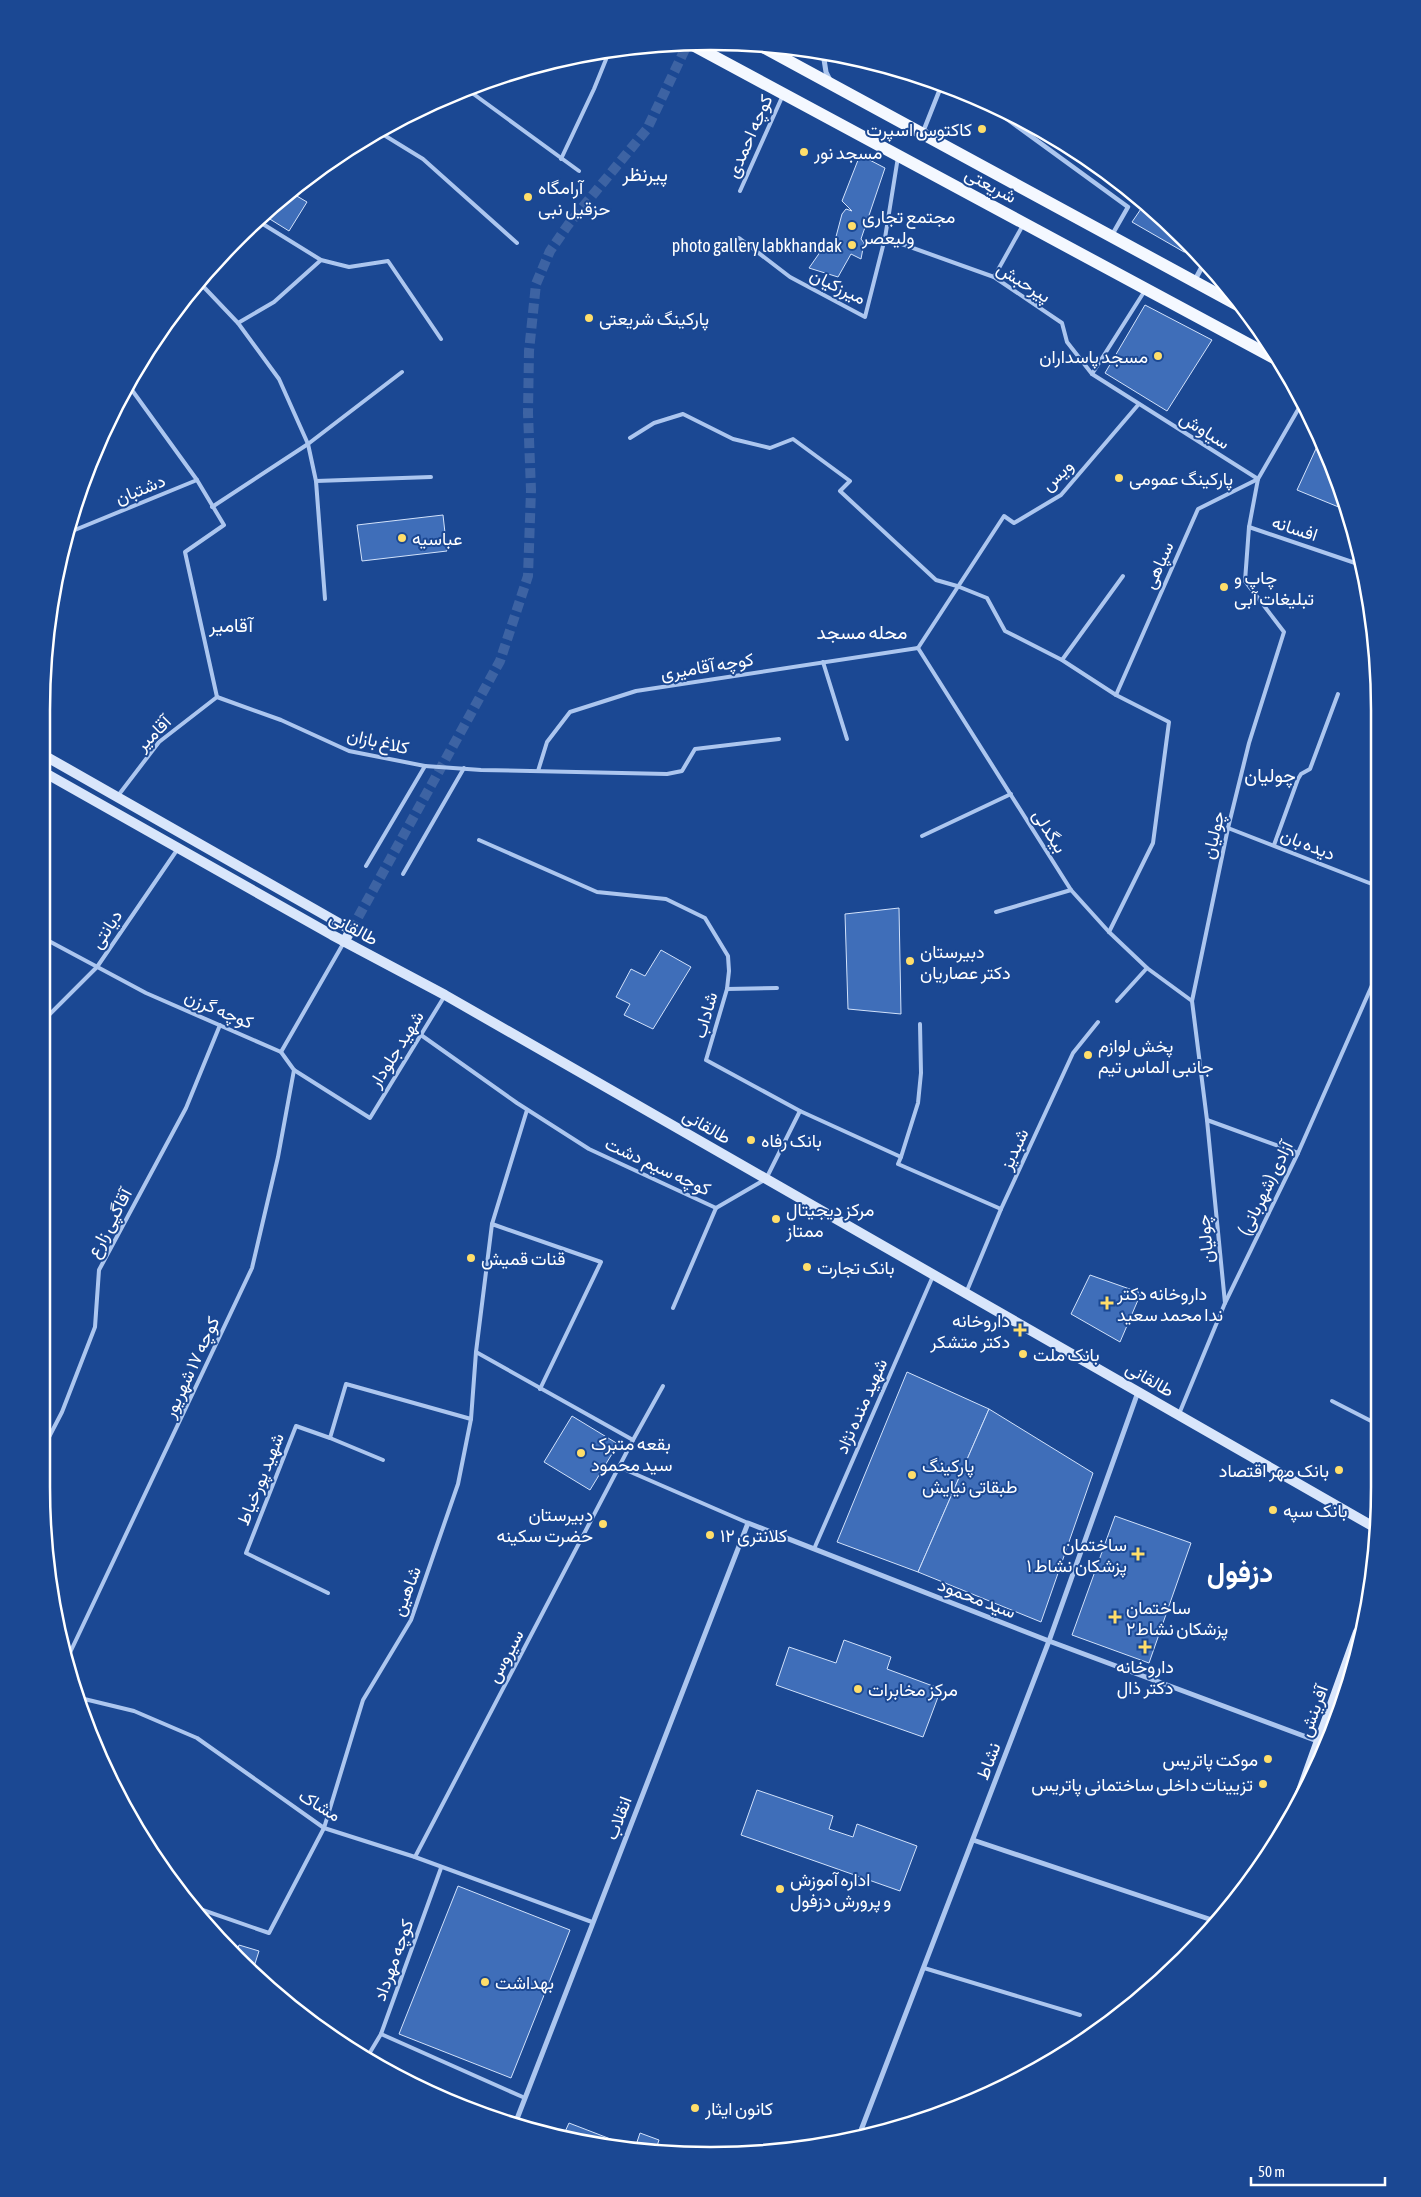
<svg xmlns="http://www.w3.org/2000/svg" width="1421" height="2197" viewBox="0 0 1421 2197" font-family="'Asap Condensed',Vazirmatn,sans-serif">
  <style>
    .building { fill: #3f6eb9; stroke: #d2e2fb }
    .lines { fill: none; stroke-linecap: round; stroke-linejoin: round }
    .secondary-tunnel { stroke: #3d63a3; stroke-width: 10; stroke-dasharray: 10 5; stroke-linecap: butt }
    .service { stroke: #acc6ef; stroke-width: 4 }
    .pedestrian { stroke: #acc6ef; stroke-width: 4.5 }
    .minor { stroke: #acc6ef; stroke-width: 5 }
    .secondary { stroke: #d9e6fb; stroke-width: 10 }
    .primary { stroke: #f4f8ff; stroke-width: 12 }
    .poi-dot { fill: #ffde6a; stroke: #1b4893; stroke-width: 2 }
    .labels { text-anchor: middle; dominant-baseline: central; stroke-width: 4; stroke-linejoin: round; paint-order: stroke }
    .poi-label { font-size: 18px; fill: #fff; stroke: #1b4893; text-anchor: start }
    .street-label { font-size: 18px; fill: #fff; stroke: #1b4893 }
    .neighbourhood-label { font-size: 19px; fill: #fff; stroke: #1b4893 }
    .town-label { font-size: 28px; font-weight: bold; fill: #fff; stroke: #1b4893 }
    .rim { fill: none; stroke: #fff; stroke-width: 2.5 }
  </style>
  <rect width="100%" height="100%" fill="#1b4893"/>
  <!-- building -->
  <g class="building">
    <path d="M860,155L885,168L861,239L864,243L861,259L851,254L838,277L809,268L825,245L833,248L842,214L846,209L852,211L842,201Z"/>
    <path d="M290,192L307,202L289,231L265,216Z"/>
    <path d="M1145,203L1152,207L1193,251L1184,252L1132,222Z"/>
    <path d="M1145,305L1212,340L1167,411L1105,373Z"/>
    <path d="M1320,440L1343,501L1341,508L1297,490Z"/>
    <path d="M443,515L447,551L362,561L357,525Z"/>
    <path d="M899,908L901,1014L848,1009L845,914Z"/>
    <path d="M661,950L691,967L653,1029L624,1015L630,1004L616,997L631,969L645,976Z"/>
    <path d="M1090,1275L1141,1293L1120,1342L1071,1314Z"/>
    <path d="M907,1372L989,1409L918,1572L837,1542Z"/>
    <path d="M989,1409L1093,1473L1041,1622L918,1572Z"/>
    <path d="M572,1416L618,1444L590,1490L544,1462Z"/>
    <path d="M1115,1516L1191,1543L1149,1663L1072,1635Z"/>
    <path d="M844,1640L891,1657L887,1669L941,1689L923,1737L776,1685L789,1647L836,1663Z"/>
    <path d="M757,1790L833,1816L829,1829L853,1837L857,1824L917,1846L900,1891L741,1835Z"/>
    <path d="M458,1886L570,1930L511,2078L399,2034Z"/>
    <path d="M239,1945L259,1951L252,1973L228,1948L237,1951Z"/>
    <path d="M569,2123L634,2148L564,2134Z"/>
    <path d="M640,2133L659,2140L655,2152L635,2148Z"/>
  </g>
  <g class="lines">
    <!-- secondary-tunnel -->
    <path class="secondary-tunnel" d="M351,930L500,661L528,576L531,490L528,413L529,351L536,284L550,251L568,225L647,129L688,43"/>
    <!-- service -->
    <g class="service">
      <path d="M468,90L579,171"/>
      <path d="M379,132L423,159L517,243"/>
      <path d="M561,159L594,89L609,52"/>
      <path d="M740,191L783,95"/>
      <path d="M258,221L321,260L349,267L388,261L441,339"/>
      <path d="M739,238L790,277L865,317L885,238L898,157"/>
      <path d="M885,238L994,277L1062,323L1067,342L1092,374L1258,479"/>
      <path d="M994,277L1023,225"/>
      <path d="M199,282L238,323L279,379L308,444L316,481L325,599"/>
      <path d="M238,323L274,302L321,260"/>
      <path d="M1092,374L1144,292"/>
      <path d="M129,386L197,480L224,525L185,552L217,697"/>
      <path d="M630,438L654,423L683,414L733,439L770,448L793,439L850,481L840,491L936,580L957,586L987,598L1005,631L1062,660L1116,695L1169,722L1153,843L1109,932"/>
      <path d="M316,481L431,477"/>
      <path d="M212,507L308,444L402,372"/>
      <path d="M1249,527L1361,565"/>
      <path d="M65,534L197,480"/>
      <path d="M918,648L1071,890L1109,932L1147,968L1192,1001"/>
      <path d="M918,648L1004,516L1014,523L1061,495L1138,405"/>
      <path d="M1062,660L1123,576"/>
      <path d="M823,662L847,739"/>
      <path d="M1116,695L1198,509L1258,479"/>
      <path d="M217,697L281,720L349,751L425,766L366,866"/>
      <path d="M425,766L481,770L667,774L682,771L695,749L779,739"/>
      <path d="M538,771L547,742L570,712L636,691L918,648"/>
      <path d="M117,797L159,742L217,697"/>
      <path d="M1228,828L1377,886"/>
      <path d="M922,836L1011,794"/>
      <path d="M479,840L597,892L666,899L705,918L728,956L729,971L727,989L706,1060L800,1111L901,1157L898,1164L1001,1209"/>
      <path d="M1274,845L1298,779L1301,774L1310,769L1338,694"/>
      <path d="M403,874L464,768"/>
      <path d="M996,912L1071,890"/>
      <path d="M47,940L146,993L281,1052L294,1070L370,1118L444,997"/>
      <path d="M727,989L777,988"/>
      <path d="M1117,1001L1147,968"/>
      <path d="M47,1017L97,967L177,850"/>
      <path d="M421,1035L517,1103L589,1149L716,1208L766,1179L800,1111"/>
      <path d="M281,1052L343,944"/>
      <path d="M1207,1120L1298,1153"/>
      <path d="M901,1157L918,1103L921,1073L920,1024"/>
      <path d="M492,1224L527,1110"/>
      <path d="M966,1293L1001,1209L1073,1053L1098,1022"/>
      <path d="M1225,1303L1207,1120L1192,1001L1228,828L1249,743L1284,632L1245,581L1249,527L1258,479L1303,401"/>
      <path d="M673,1308L716,1208"/>
      <path d="M1332,1401L1375,1423"/>
      <path d="M1179,1414L1225,1303L1298,1153L1377,974"/>
      <path d="M330,1438L383,1460"/>
      <path d="M633,1440L663,1386"/>
      <path d="M47,1441L62,1412L95,1327L99,1270L186,1108L220,1025"/>
      <path d="M619,1467L748,1523"/>
      <path d="M814,1549L933,1276"/>
      <path d="M328,1593L246,1553L296,1426L330,1438L346,1384L471,1419"/>
      <path d="M67,1659L252,1268L278,1157L294,1070"/>
      <path d="M76,1697L134,1711L197,1738L324,1828L415,1857L592,1922"/>
      <path d="M415,1857L633,1440L476,1352"/>
      <path d="M194,1907L269,1933L324,1828L363,1700L411,1620L458,1484L471,1419L476,1352L492,1224L601,1262L540,1389"/>
      <path d="M924,1968L1080,2015"/>
      <path d="M381,2034L525,2098"/>
      <path d="M366,2059L381,2034L441,1868"/>
    </g>
    <!-- pedestrian -->
    <g class="pedestrian">
      <path d="M988,105L1128,207L1112,235"/>
      <path d="M923,132L942,84"/>
    </g>
    <!-- minor -->
    <g class="minor">
      <path d="M823,53L826,72L830,80"/>
      <path d="M1195,280L1204,263"/>
      <path d="M973,1840L1218,1922"/>
      <path d="M515,2124L748,1523L1049,1641L1328,1745"/>
      <path d="M858,2138L1049,1641L1138,1392"/>
    </g>
    <!-- secondary -->
    <g class="secondary">
      <path d="M47,757L351,930L344,942"/>
      <path d="M47,774L332,935L445,995L1374,1527"/>
      <path d="M1297,1802L1358,1632"/>
    </g>
    <!-- primary -->
    <g class="primary">
      <path d="M689,43L1276,359"/>
      <path d="M761,46L1245,309"/>
    </g>
  </g>
  <!-- markers -->
  <g class="poi-dot">
    <circle cx="982" cy="129" r="5"/>
    <circle cx="804" cy="152" r="5"/>
    <circle cx="528" cy="197" r="5"/>
    <circle cx="852" cy="226" r="5"/>
    <circle cx="852" cy="245" r="5"/>
    <circle cx="589" cy="318" r="5"/>
    <circle cx="1158" cy="356" r="5"/>
    <circle cx="1119" cy="478" r="5"/>
    <circle cx="402" cy="538" r="5"/>
    <circle cx="1224" cy="587" r="5"/>
    <circle cx="910" cy="961" r="5"/>
    <circle cx="1088" cy="1055" r="5"/>
    <circle cx="751" cy="1140" r="5"/>
    <circle cx="776" cy="1219" r="5"/>
    <circle cx="471" cy="1258" r="5"/>
    <circle cx="807" cy="1267" r="5"/>
    <path d="M1104.5 1295.5h5v5h5v5h-5v5h-5v-5h-5v-5h5z"/>
    <path d="M1017.5 1322.5h5v5h5v5h-5v5h-5v-5h-5v-5h5z"/>
    <circle cx="1023" cy="1354" r="5"/>
    <circle cx="581" cy="1453" r="5"/>
    <circle cx="1339" cy="1470" r="5"/>
    <circle cx="912" cy="1475" r="5"/>
    <circle cx="1273" cy="1510" r="5"/>
    <circle cx="603" cy="1524" r="5"/>
    <circle cx="710" cy="1535" r="5"/>
    <path d="M1135.5 1546.5h5v5h5v5h-5v5h-5v-5h-5v-5h5z"/>
    <path d="M1112.5 1609.5h5v5h5v5h-5v5h-5v-5h-5v-5h5z"/>
    <path d="M1142.5 1639.5h5v5h5v5h-5v5h-5v-5h-5v-5h5z"/>
    <circle cx="858" cy="1689" r="5"/>
    <circle cx="1268" cy="1759" r="5"/>
    <circle cx="1263" cy="1784" r="5"/>
    <circle cx="780" cy="1889" r="5"/>
    <circle cx="485" cy="1982" r="5"/>
    <circle cx="695" cy="2108" r="5"/>
  </g>
  <g class="labels">
    <!-- poi labels -->
    <g class="poi-label">
      <text x="972" y="129" text-anchor="end">کاکتوس اسپرت</text>
      <text x="814" y="152">مسجد نور</text>
      <text x="538" y="187">آرامگاه<tspan x="538" dy="21">حزقیل نبی</tspan></text>
      <text x="862" y="216">مجتمع تجاری<tspan x="862" dy="21">ولیعصر</tspan></text>
      <text x="842" y="245" text-anchor="end">photo gallery labkhandak</text>
      <text x="599" y="318">پارکینگ شریعتی</text>
      <text x="1148" y="356" text-anchor="end">مسجد پاسداران</text>
      <text x="1129" y="478">پارکینگ عمومی</text>
      <text x="412" y="538">عباسیه</text>
      <text x="1234" y="577">چاپ و<tspan x="1234" dy="21">تبلیغات آبی</tspan></text>
      <text x="920" y="951">دبیرستان<tspan x="920" dy="21">دکتر عصاریان</tspan></text>
      <text x="1098" y="1045">پخش لوازم<tspan x="1098" dy="21">جانبی الماس تیم</tspan></text>
      <text x="761" y="1140">بانک رفاه</text>
      <text x="786" y="1209">مرکز دیجیتال<tspan x="786" dy="21">ممتاز</tspan></text>
      <text x="481" y="1258">قنات قمیش</text>
      <text x="817" y="1267">بانک تجارت</text>
      <text x="1117" y="1293">داروخانه دکتر<tspan x="1117" dy="21">ندا محمد سعید</tspan></text>
      <text x="1010" y="1320" text-anchor="end">داروخانه<tspan x="1010" dy="21">دکتر متشکر</tspan></text>
      <text x="1033" y="1354">بانک ملت</text>
      <text x="591" y="1443">بقعه متبرک<tspan x="591" dy="21">سید محمود</tspan></text>
      <text x="922" y="1465">پارکینگ<tspan x="922" dy="21">طبقاتی نیایش</tspan></text>
      <text x="1329" y="1470" text-anchor="end">بانک مهر اقتصاد</text>
      <text x="1283" y="1510">بانک سپه</text>
      <text x="593" y="1514" text-anchor="end">دبیرستان<tspan x="593" dy="21">حضرت سکینه</tspan></text>
      <text x="720" y="1535">کلانتری ۱۲</text>
      <text x="1127" y="1544" text-anchor="end">ساختمان<tspan x="1127" dy="21">پزشکان نشاط ۱</tspan></text>
      <text x="1126" y="1607">ساختمان<tspan x="1126" dy="21">پزشکان نشاط۲</tspan></text>
      <text x="1145" y="1666" text-anchor="middle">داروخانه<tspan x="1145" dy="21">دکتر ذال</tspan></text>
      <text x="868" y="1689">مرکز مخابرات</text>
      <text x="1258" y="1759" text-anchor="end">موکت پاتریس</text>
      <text x="1253" y="1784" text-anchor="end">تزیینات داخلی ساختمانی پاتریس</text>
      <text x="790" y="1879">اداره آموزش<tspan x="790" dy="21">و پرورش دزفول</tspan></text>
      <text x="495" y="1982">بهداشت</text>
      <text x="705" y="2108">کانون ایثار</text>
    </g>
    <!-- street labels -->
    <g class="street-label">
      <text transform="translate(749 136) rotate(-66)">کوچه احمدی</text>
      <text transform="translate(991 185) rotate(28)">شریعتی</text>
      <text transform="translate(1024 282) rotate(32)">پیرحبش</text>
      <text transform="translate(838 286) rotate(26)">میرزکیان</text>
      <text transform="translate(1205 430) rotate(32)">سیاوش</text>
      <text transform="translate(1057 475) rotate(-44)">ویس</text>
      <text transform="translate(140 489) rotate(-22)">دشتبان</text>
      <text transform="translate(1295 528) rotate(18)">افسانه</text>
      <text transform="translate(1158 565) rotate(-66)">سپاهی</text>
      <text transform="translate(707 666) rotate(-9)">کوچه آقامیری</text>
      <text transform="translate(153 733) rotate(-45)">آقامیر</text>
      <text transform="translate(378 741) rotate(13)">کلاغ بازان</text>
      <text transform="translate(1050 831) rotate(58)">بیگدلی</text>
      <text transform="translate(1213 835) rotate(-77)">چولیان</text>
      <text transform="translate(1308 844) rotate(22)">دیده بان</text>
      <text transform="translate(354 928) rotate(28)">طالقانی</text>
      <text transform="translate(106 929) rotate(-56)">دیانتی</text>
      <text transform="translate(219 1009) rotate(23)">کوچه گرزن</text>
      <text transform="translate(705 1015) rotate(-74)">شاداب</text>
      <text transform="translate(396 1049) rotate(-58)">شهید جلودار</text>
      <text transform="translate(707 1126) rotate(30)">طالقانی</text>
      <text transform="translate(1014 1149) rotate(-65)">شبدیز</text>
      <text transform="translate(658 1166) rotate(25)">کوچه سیم دشت</text>
      <text transform="translate(1265 1188) rotate(-64)">آزادی (شهربانی)</text>
      <text transform="translate(109 1223) rotate(-62)">آقاگپی زارع</text>
      <text transform="translate(1205 1239) rotate(-96)">چولیان</text>
      <text transform="translate(191 1367) rotate(-65)">کوچه ۱۷ شهریور</text>
      <text transform="translate(1150 1379) rotate(30)">طالقانی</text>
      <text transform="translate(861 1406) rotate(-66)">شهید منده نژاد</text>
      <text transform="translate(260 1479) rotate(-68)">شهید پورخیاط</text>
      <text transform="translate(406 1591) rotate(-69)">شاهین</text>
      <text transform="translate(977 1598) rotate(21)">سید محمود</text>
      <text transform="translate(505 1656) rotate(-62)">سیروس</text>
      <text transform="translate(1313 1711) rotate(-70)">آفرینش</text>
      <text transform="translate(988 1761) rotate(-69)">نشاط</text>
      <text transform="translate(320 1805) rotate(31)">مشاک</text>
      <text transform="translate(618 1818) rotate(-69)">انقلاب</text>
      <text transform="translate(393 1960) rotate(-70)">کوچه مهرداد</text>
    </g>
    <!-- neighbourhood labels -->
    <g class="neighbourhood-label">
      <text x="645" y="174">پیرنظر</text>
      <text x="231" y="625">آقامیر</text>
      <text x="862" y="632">محله مسجد</text>
      <text x="1270" y="775">چولیان</text>
    </g>
    <!-- town labels -->
    <g class="town-label">
      <text x="1240" y="1572">دزفول</text>
    </g>
  </g>
  <!-- crop -->
  <path d="M0 0H1421V2197H0ZM710 50H711A660 660 0 0 1 1371 710V1487A660 660 0 0 1 711 2147H710A660 660 0 0 1 50 1487V710A660 660 0 0 1 710 50Z" fill="#1b4893" fill-rule="evenodd"/>
  <path class="rim" d="M710 50H711A660 660 0 0 1 1371 710V1487A660 660 0 0 1 711 2147H710A660 660 0 0 1 50 1487V710A660 660 0 0 1 710 50Z"/>
  <!-- scale -->
  <path d="M1251 2177v8h134v-8" fill="none" stroke="#ffffff" stroke-width="2.5"/>
  <text x="1258" y="2177" font-size="15" fill="#ffffff" stroke="#1b4893" stroke-width="4" paint-order="stroke">50 m</text>
</svg>
